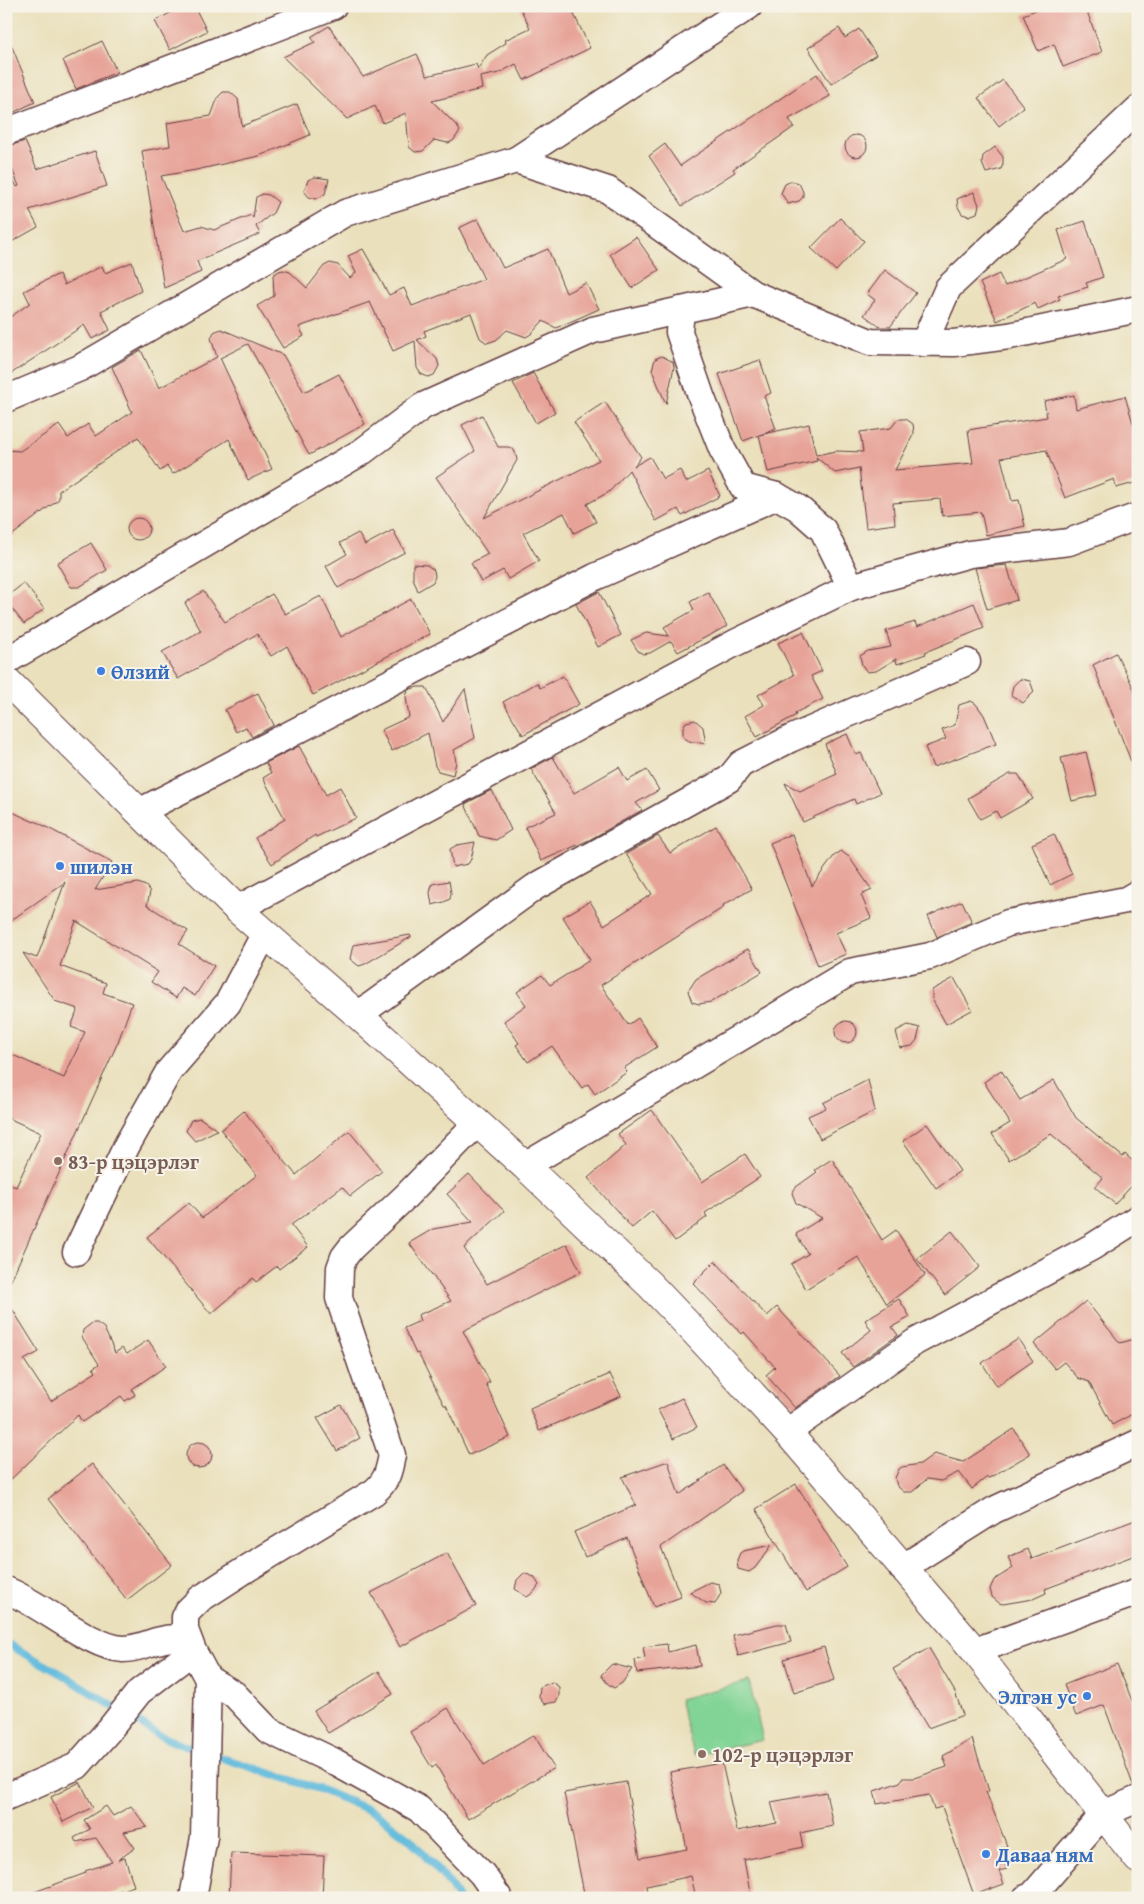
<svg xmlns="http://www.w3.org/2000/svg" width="1144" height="1904" viewBox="0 0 1144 1904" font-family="'Gentium Book Plus',serif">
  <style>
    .green { fill: #82d496; stroke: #667a60 }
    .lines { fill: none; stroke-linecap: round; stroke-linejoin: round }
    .stream { stroke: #5ebadc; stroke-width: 8 }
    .building { fill: #e7a398 }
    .minor-casing { stroke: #623c41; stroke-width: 29 }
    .secondary-casing { stroke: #623c41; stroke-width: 30 }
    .minor { stroke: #fff; stroke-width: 26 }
    .secondary { stroke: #fff; stroke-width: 28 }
    .shop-dot { fill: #3f7fe0; stroke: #f7f3e8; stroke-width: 2 }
    .education-dot { fill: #8d6e63; stroke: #f7f3e8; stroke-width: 2 }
    .labels { text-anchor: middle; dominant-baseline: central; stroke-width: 4; stroke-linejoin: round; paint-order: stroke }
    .shop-label { font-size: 20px; font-weight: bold; fill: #366cbe; stroke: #f7f3e8; text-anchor: start }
    .education-label { font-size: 20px; font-weight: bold; fill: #785e54; stroke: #f7f3e8; text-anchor: start }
  </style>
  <rect width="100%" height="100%" fill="#f7f3e8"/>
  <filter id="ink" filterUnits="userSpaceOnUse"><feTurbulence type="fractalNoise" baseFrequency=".02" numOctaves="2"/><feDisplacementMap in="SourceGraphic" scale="10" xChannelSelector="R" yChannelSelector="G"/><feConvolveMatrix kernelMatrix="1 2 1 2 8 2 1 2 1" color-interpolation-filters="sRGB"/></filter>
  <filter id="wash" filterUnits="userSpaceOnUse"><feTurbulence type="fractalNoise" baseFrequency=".0096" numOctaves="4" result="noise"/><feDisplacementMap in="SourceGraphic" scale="20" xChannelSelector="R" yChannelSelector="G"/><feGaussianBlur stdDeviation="1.12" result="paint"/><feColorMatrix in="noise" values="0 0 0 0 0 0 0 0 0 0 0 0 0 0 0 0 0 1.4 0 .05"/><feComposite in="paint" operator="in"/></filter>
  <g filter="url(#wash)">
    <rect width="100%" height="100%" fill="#eae0bc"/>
    <!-- green -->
    <path class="green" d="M749,1681L763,1740L694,1755L679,1699Z"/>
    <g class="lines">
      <!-- stream -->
      <path class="stream" d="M6,1643L65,1676L157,1734L179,1744L322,1790L376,1813L410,1839L450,1884L458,1898"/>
    </g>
    <g id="blocks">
      <!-- building -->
      <g class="building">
        <path d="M183,6H194L207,31L170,50L155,21Z"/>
        <path d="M519,6H570L590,48L524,80L516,64L499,73L480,77L482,89L432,101L456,125L460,131L453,141L448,143L434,140L423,151L415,152L409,147L406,113L383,123L375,106L347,119L283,57L315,42L311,37L329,26L363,77L417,54L427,76L476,64L478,69L487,55L506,43L505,40L530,28Z"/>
        <path d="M1046,6H1085L1102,52L1063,67L1054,44L1038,51L1023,15Z"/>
        <path d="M839,28L845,38L859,29L876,55L831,84L808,48Z"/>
        <path d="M7,35L35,102L6,116V35Z"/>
        <path d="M102,41L117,72L76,89L63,60Z"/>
        <path d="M817,74L830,96L789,119L794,127L733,169L735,172L682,206L649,156L665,144L680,166Z"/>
        <path d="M1003,80L1024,107L999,126L978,98Z"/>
        <path d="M223,92H230L238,99L242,126L297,104L310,135L259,156L196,170L161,176L184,231L201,226L214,230L251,215L253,218L256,197L263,194L269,195L278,202L273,213L256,226L260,234L197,261L201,272L164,288L142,151L170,146L167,123L211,116L218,97Z"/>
        <circle cx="856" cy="146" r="11"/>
        <path d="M25,141L37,169L95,151L107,186L29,210L38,227L6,245V167L17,187L19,186L6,155V147Z"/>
        <path d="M995,147L1003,157V164L1001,169L986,173L982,163L983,156Z"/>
        <path d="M315,177L329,179L325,194L316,199L309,197L304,191L308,180Z"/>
        <path d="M792,181L799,183L803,192V197L799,201L788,204L781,193L785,184Z"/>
        <path d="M974,192L979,205L977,213L969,216L962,214L958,207L957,199Z"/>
        <path d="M840,218L864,241L836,271L811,248Z"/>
        <path d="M478,219L503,268L548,249L566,293L586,283L599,309L556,328L543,321L531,334L526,337L507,330L496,340L487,343L480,338L471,313L424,331L426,336L417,340L437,359L439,366L434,375L428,377L421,374L417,368L415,341L393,351L370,302L299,327L304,336L283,348L257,306L274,296L273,275L279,271L283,270L290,272L307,288L324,266L330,263L338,265L350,278L356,273L348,256L363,249L389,295L404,288L412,306L484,279L459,228Z"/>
        <path d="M1085,221L1103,277L1086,283L1088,287L1058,296L1060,299L1038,309L1035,303L997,321L980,283L999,274L1005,286L1067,259L1058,230Z"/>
        <path d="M636,237L659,270L632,288L610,254Z"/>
        <path d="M132,262L141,291L101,311L110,330L92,339L84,325L6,377V320L30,303L24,291L59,274L64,285L102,266L105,273Z"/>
        <path d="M885,270L916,293L890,327H880L864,315L875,300L867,294Z"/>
        <path d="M221,329L283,355L304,392L339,374L365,424L309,455L248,344L220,358L272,469L248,480L229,439L173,474L167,466L160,471L138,437L59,491V499L6,540V450L20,451L59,425L68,438L88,424L96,436L132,412L112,367L141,350L159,388L217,357L211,338L214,332Z"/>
        <path d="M662,356L673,362L674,367L666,404L652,370L655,359Z"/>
        <path d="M760,360L771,393L764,396L776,429L743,441L719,374Z"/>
        <path d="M533,373L555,412L536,423L513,383Z"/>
        <path d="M1074,395L1076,409L1125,396L1138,440V482L1116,488L1114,479L1065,498L1046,450L1001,458L1012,501L1019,500L1025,526L986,535L981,512L942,516L940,499L893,503L895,524L866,528L859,468L835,473L816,457L817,461L768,472L759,435L809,424L816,455L836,451L863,452L860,432L891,428L898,419H906L913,424L914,433L895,470L973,463L968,430L1047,417L1044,401Z"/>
        <path d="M605,402L641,457L634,466L650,457L663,479L680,470L686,482L708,471L720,496L682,516L678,509L656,521L629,470L609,492L587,504L596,522L574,533L564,513L523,533L539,561L508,579L503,570L481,582L471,563L488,554L436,477L475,451L462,425L482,415L498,447H508L514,450L516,455L517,460L484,518L599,460L574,422Z"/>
        <circle cx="138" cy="529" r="11"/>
        <path d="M393,530L405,552L338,588L326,566L347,554L340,543L358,533L365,545Z"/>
        <path d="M91,543L107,570L79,587H71L57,563Z"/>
        <path d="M413,564L427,565L434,570L435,576L433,582L418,591L413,578Z"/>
        <path d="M1007,565L1017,600L987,609L975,568Z"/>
        <path d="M24,583L44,609L24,624L6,601V597Z"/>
        <path d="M203,591L225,622L272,594L285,614L321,596L341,637L411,599L430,634L313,695L287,646L271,656L257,634L178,679L162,652L201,631L185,603Z"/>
        <path d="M599,592L621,635L598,647L576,604Z"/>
        <path d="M708,592L727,626L678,652L671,641L650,653L643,654L638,651L631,640L646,633L669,636L664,627L694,610L690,602Z"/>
        <path d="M974,603L984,628L925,652L926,654L897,664L896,659L876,671L867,672L862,665L860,656L868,651L891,647L886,631L915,622L917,627Z"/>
        <path d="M803,632L822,671L811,676L823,699L795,713L796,715L757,737L745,716L764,705L758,695L794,675L778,643Z"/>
        <path d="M1116,653L1134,689L1138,711V774H1136L1093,665Z"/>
        <path d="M563,676L579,704L523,735L503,702L537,683L540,688Z"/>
        <path d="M1020,679L1030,681L1034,692L1023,703L1011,695L1013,686Z"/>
        <path d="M417,687H426L443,722L465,689L475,738L454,750L456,762L453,775L438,771L435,766L428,733L392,751L381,730L409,717L406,697L408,690Z"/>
        <path d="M258,693L274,725L252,737L246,727L236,732L225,710Z"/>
        <path d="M971,701L976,704L984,715L996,744L933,767L925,747L946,739L942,730L955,725L959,705Z"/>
        <path d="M695,720L703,727L706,744L689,741L683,737V727L686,722Z"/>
        <path d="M847,734L856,755L861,753L880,793L856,804L854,799L803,822L785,783L800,791L837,774L825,744Z"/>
        <path d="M299,746L326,795L340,787L356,818L316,837L315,835L272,864L255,838L285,819L263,778L271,773L266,763Z"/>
        <path d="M1086,752L1097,795L1072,801L1061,758Z"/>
        <path d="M553,757L574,793L619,767L627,781L647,770L659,790L636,803L642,810L589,840L541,861L525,827L556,813L531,769Z"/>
        <path d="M1010,774H1018L1033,799L1000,818L996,811L980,819L968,798Z"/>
        <path d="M492,790L511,830L496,840L479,836L465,804Z"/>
        <path d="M6,809L34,822L35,821L112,862L95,890L138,883L146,886L150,892L147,905L188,931L179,944L214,966L195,996L182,988L176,998L151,982L158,972L76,921L60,966L106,983L103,993L132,1003L118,1042L6,1291V1183L16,1187L41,1133L6,1117V1052L64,1078L85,1032L71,1027L78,1009L55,1001L23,953L37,958L65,882L6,924Z"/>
        <path d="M716,826L752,889L723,905L724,907L601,985L628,1025L638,1018L657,1047L624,1068L627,1072L595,1094L588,1084L582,1088L552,1046L528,1062L516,1045L519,1043L504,1021L526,1005L517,992L542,975L550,985L590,960L563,917L590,901L604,925L652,894L626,854L658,836L670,853Z"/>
        <path d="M792,834L812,886L834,856L841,851L849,857L872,890L861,895L871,918L836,933L846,954L818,966L770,843Z"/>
        <path d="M1054,834L1072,874L1050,885L1032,844Z"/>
        <path d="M475,842L471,859L468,864L453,867L450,849L457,845Z"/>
        <path d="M449,881L451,893L450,899L444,902L432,905L430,893L432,884Z"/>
        <path d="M962,901L972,922L937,937L928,916Z"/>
        <path d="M410,935L411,937L365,964L359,966L350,959L353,945Z"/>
        <path d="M748,949L762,972L711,1002L699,1004L692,1002L688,991L696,979Z"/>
        <path d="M954,978L972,1010L946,1024L932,999V990Z"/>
        <circle cx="846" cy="1032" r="11"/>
        <path d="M908,1025L920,1028L917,1040L912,1046L900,1048L896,1031Z"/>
        <path d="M1001,1070L1020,1100L1054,1080L1076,1118L1123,1157L1125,1154L1138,1166V1179L1115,1204L1095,1187L1103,1178L1051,1134L1009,1160L992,1134L1010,1123L984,1082Z"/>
        <path d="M868,1080L875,1111L820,1139L808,1116L826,1108L823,1103Z"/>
        <path d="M652,1110L702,1182L745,1154L760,1177L705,1213L707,1217L675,1241L652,1211L632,1228L588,1178L626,1145L618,1134Z"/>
        <path d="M244,1111L296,1175L349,1131L382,1171L350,1196L342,1187L291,1225L308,1247L279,1269L277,1266L256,1282L253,1278L211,1314L147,1237L189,1203L202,1218L257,1175L221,1130Z"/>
        <path d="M200,1118L217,1130L195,1141L186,1131L191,1120Z"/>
        <path d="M927,1124L960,1171L936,1188L903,1141Z"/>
        <path d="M832,1159L882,1240L896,1230L925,1275L887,1304L858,1257L806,1289L791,1264L808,1254L796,1234L822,1218L796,1203L792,1193L796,1187L817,1172L815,1170Z"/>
        <path d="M469,1174L504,1211L464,1248L487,1284L567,1244L581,1272L463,1331L490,1382L486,1384L510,1437L469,1455L446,1405H444L418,1353L416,1354L404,1328L420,1321L418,1315L451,1301L409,1243L433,1229L473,1222L447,1194Z"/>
        <path d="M952,1231L980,1267L945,1295L917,1259Z"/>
        <path d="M715,1261L767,1316L777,1307L840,1376L795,1408L766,1375L775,1367L744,1332L742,1334L693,1283Z"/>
        <path d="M6,1299L39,1352L24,1360L51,1401L96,1372L93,1368L99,1364L82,1337L83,1330L92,1323H97L104,1328L115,1353L122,1348L127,1354L148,1340L166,1366L132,1389L135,1395L125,1401L121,1396L82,1422L78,1415L6,1484Z"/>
        <path d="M899,1299L910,1317L892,1327L898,1335L853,1367L842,1353L871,1330L865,1320Z"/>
        <path d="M1086,1301L1120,1343L1138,1338V1411L1112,1425L1089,1382L1078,1378L1064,1362L1055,1369L1034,1344Z"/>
        <path d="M1018,1339L1033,1361L997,1386L982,1363Z"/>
        <path d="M610,1374L621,1396L539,1431L530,1409Z"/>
        <path d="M682,1398L697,1427L673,1439L658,1410Z"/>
        <path d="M341,1405L360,1438L337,1451L317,1418Z"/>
        <path d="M1014,1429L1030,1454L989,1478L987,1477L972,1489L959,1472L941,1481L927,1479L912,1492H904L897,1486L895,1478L899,1469L902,1467L920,1464L934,1454L963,1462Z"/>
        <circle cx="199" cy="1455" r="13"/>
        <path d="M668,1461L679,1495L723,1465L742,1491L661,1547L681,1597L654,1607L627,1538L585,1557L574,1532L636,1505L622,1477Z"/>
        <path d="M92,1464L172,1565L127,1600L48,1499Z"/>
        <path d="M796,1484L847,1567L806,1592L756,1509Z"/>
        <path d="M1138,1519V1554L1045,1589L1046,1593L1033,1599L1003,1604L999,1603L992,1597L990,1589L994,1580L1013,1568L1008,1557L1028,1549L1032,1559Z"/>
        <path d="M772,1545L755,1568L749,1572L738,1569L737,1560L740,1553L743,1551Z"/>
        <path d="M447,1553L476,1606L400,1647L371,1593Z"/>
        <path d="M524,1573L534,1577L539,1585L534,1592L527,1597L515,1589L517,1580Z"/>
        <path d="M710,1582L719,1584L721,1593L715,1604L706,1603L690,1592Z"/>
        <path d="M777,1624H786L791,1642L738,1656L733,1635Z"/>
        <path d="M667,1644L668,1652L696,1645L700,1666L637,1673L635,1660L645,1658L643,1647Z"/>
        <path d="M824,1647L834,1680L794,1693L784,1659Z"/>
        <path d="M929,1648L955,1692L963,1715L928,1728L893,1669Z"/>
        <path d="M612,1664L632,1669L622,1683L614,1688L607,1683L601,1675Z"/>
        <path d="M1117,1664L1138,1715V1784L1133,1785L1104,1705L1076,1716L1064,1685Z"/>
        <path d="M379,1671L393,1694L328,1733L314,1711Z"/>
        <path d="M552,1682L559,1687V1697L556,1702L544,1704L539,1697L540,1687Z"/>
        <path d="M448,1708L484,1765L534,1735L554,1768L468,1819L436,1765L432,1768L410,1732Z"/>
        <path d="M972,1739L989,1791L986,1792L1007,1846L999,1849L1007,1869L999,1871L1004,1884L974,1895L942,1807L934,1809L929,1795L877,1804L874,1791L900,1782L903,1778H914L947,1767L943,1756Z"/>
        <path d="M722,1763L737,1831L777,1823L771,1802L826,1792L833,1826L800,1833L803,1847L744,1860L751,1898H696L691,1876L647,1886L649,1898H585L564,1793L626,1782L640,1858L687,1849L670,1772Z"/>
        <path d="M80,1782L93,1807L63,1822L51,1797Z"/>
        <path d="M106,1806L113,1816L131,1806L147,1827L124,1832L135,1848L118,1860L125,1858L134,1886L99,1898H26V1895L86,1873L85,1871L112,1862L96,1838L76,1842L74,1838L90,1829L84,1820Z"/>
        <path d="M231,1853L324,1856L322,1898H229Z"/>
      </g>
    </g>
  </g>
  <g filter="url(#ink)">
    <use href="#blocks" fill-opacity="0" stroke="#623c41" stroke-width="1"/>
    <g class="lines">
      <defs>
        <g id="minor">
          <path d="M6,132L333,6"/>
          <path d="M516,160L749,6"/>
          <path d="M681,310L679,332L701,396L722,449L743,487L777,496L798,508L823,530L851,587"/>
          <path d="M924,343L948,288L1138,109"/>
          <path d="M6,399L80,368L345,213L516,160L608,190L753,294L870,342L954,343L1009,336L1138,309"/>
          <path d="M6,661L363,451L423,406L593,330L753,294"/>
          <path d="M139,812L595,577L777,496"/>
          <path d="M237,909L737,642L851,587L970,554L1069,542L1138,516"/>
          <path d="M358,1015L535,887L729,779L741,764L790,739L967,662"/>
          <path d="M525,1166L850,972L930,956L1008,923L1126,900L1138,893"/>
          <path d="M76,1252L127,1145L169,1071L228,1003L265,933"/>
          <path d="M787,1432L915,1342L1092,1247L1138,1218"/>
          <path d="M902,1568L994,1510L1138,1443"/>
          <path d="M6,1590C41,1603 89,1647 123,1649C137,1649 148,1643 161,1640C170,1637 179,1638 188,1639"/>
          <path d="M975,1651L1138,1592"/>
          <path d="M208,1679L234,1694L268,1730L333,1761L419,1809L482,1874L499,1898"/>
          <path d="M6,1797L77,1766L109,1730L139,1692L193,1651"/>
          <path d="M193,1898L204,1837L208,1679L193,1651L185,1630V1617L188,1611L200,1599L248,1568L374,1492C387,1481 389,1471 392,1455L339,1298L340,1268L344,1257L351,1248L405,1197L476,1124"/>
          <path d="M1026,1898L1032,1896L1103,1814L1138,1799"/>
        </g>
        <path id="secondary" d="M6,680L237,909L358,1015L525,1166L650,1285L694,1331L787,1432L975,1651L1138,1859"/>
      </defs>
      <!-- minor casing -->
      <use href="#minor" class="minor-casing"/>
      <!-- secondary casing -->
      <use href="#secondary" class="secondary-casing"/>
      <!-- minor -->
      <use href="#minor" class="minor"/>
      <!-- secondary -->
      <use href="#secondary" class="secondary"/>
    </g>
  </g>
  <!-- markers -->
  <g class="shop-dot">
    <circle cx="101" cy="671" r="5"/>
    <circle cx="60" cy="866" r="5"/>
    <circle cx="1087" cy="1696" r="5"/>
    <circle cx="986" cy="1854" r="5"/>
  </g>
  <g class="education-dot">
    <circle cx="58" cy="1161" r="5"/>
    <circle cx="702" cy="1754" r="5"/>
  </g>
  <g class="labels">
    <!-- shop labels -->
    <g class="shop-label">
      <text x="111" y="671">Өлзий</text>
      <text x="70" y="866">шилэн</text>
      <text x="1077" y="1696" text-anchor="end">Элгэн ус</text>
      <text x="996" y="1854">Даваа ням</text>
    </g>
    <!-- education labels -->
    <g class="education-label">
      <text x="68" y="1161">83-р цэцэрлэг</text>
      <text x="712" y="1754">102-р цэцэрлэг</text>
    </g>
  </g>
  <!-- margin -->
  <rect width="1144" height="1904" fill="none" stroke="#f7f3e8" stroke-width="25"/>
</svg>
